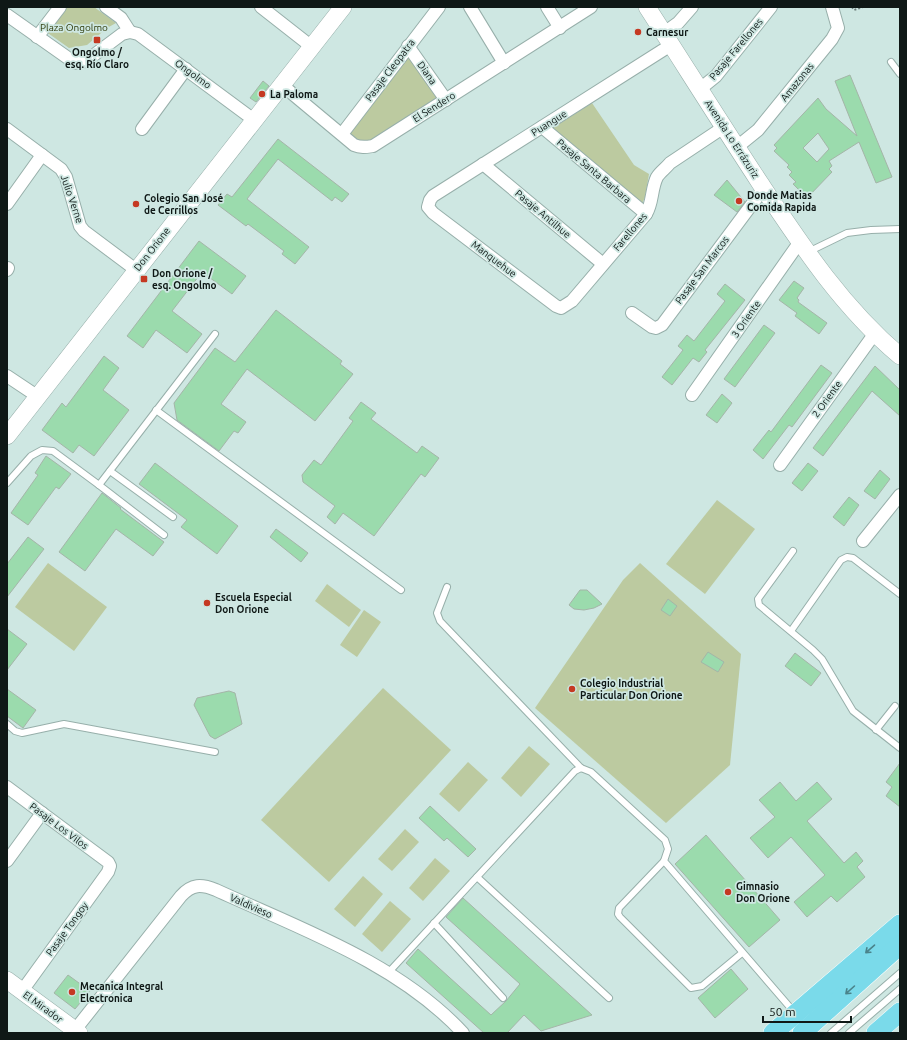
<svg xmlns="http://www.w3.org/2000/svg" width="907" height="1040" viewBox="0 0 907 1040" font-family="Ubuntu,sans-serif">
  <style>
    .green { fill: #bccaa0 }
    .building { fill: #9bdbad; stroke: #a4b5a8; fill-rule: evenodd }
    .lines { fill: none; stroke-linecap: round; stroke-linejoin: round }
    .lane-casing { stroke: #97afaa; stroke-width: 8 }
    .street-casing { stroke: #97afaa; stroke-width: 14 }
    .secondary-casing { stroke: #97afaa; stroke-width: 18 }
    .primary-casing { stroke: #fff; stroke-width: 20 }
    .path { stroke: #6e7f7c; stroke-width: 2; stroke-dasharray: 2 2; stroke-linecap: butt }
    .lane { stroke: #fff; stroke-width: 6 }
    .street { stroke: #fff; stroke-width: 12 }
    .secondary { stroke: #fff; stroke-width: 17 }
    .primary { stroke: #7adaea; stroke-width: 19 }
    .oneway { stroke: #4a838b }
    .poi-dot { fill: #c53922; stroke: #cee7e2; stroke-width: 1.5 }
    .labels { text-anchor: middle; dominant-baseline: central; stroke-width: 3.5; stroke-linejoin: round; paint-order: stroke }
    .park-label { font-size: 10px; fill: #2e3a08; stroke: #cee7e2 }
    .poi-label { font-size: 10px; font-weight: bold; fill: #0f1816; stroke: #cee7e2; text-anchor: start }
    .street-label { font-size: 10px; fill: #0f1816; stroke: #cee7e2 }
  </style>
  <rect width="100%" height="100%" fill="#cee7e2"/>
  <!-- green -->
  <g class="green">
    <path d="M64,7H94L116,23L107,28L87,45L69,48L45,31Z"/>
    <path d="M407,55L440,98L374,140L361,142L347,133Z"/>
    <path d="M592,103L634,165L649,174L645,197L641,206L551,129Z"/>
    <path d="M717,500L755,529L705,594L666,564Z"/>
    <path d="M48,563L107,607L74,651L15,607Z"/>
    <path d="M640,563L741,654L730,765L666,823L535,708L623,580Z"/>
    <path d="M327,584L361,610L349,627L315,601Z"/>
    <path d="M364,610L381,622L357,657L340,645Z"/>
    <path d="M383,688L451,750L329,882L261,820Z"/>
    <path d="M529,746L550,764L521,797L501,778Z"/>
    <path d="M468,762L488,780L459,812L439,794Z"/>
    <path d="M405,829L419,842L392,871L378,859Z"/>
    <path d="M435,858L450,871L423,901L409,888Z"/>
    <path d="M363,876L383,894L355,927L334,909Z"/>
    <path d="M390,901L411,919L382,952L362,934Z"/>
  </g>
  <!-- building -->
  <g class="building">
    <path d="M850,75L892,177L876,183L859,142L829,161L832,166L829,169L832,172L807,198L793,184L796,182L789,175L792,172L787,167L789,165L774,151L777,148L774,145L818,98L826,109L857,136L835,81ZM818,133L829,149L817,162L803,148Z"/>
    <path d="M263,81L269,86L256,102L250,98Z"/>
    <path d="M278,139L349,194L342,202L335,197L332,201L278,159L247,199L309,247L295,264L282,254L284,251L248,224L246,226L218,205L227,194L232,197Z"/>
    <path d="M727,180L745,202L737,212L714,195Z"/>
    <path d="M199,241L246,276L232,294L202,272L172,311L202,334L187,353L156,330L143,348L127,336Z"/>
    <path d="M794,281L804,288L797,298L799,300L798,302L827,323L819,334L795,316L797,313L779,300Z"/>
    <path d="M725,284L745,300L705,350L707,352L699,362L693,358L672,385L662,377L683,350L678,346L687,335L694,341L725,301L717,294Z"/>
    <path d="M276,310L342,361L340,364L353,374L315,421L247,369L221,404L246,422L238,433L234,431L219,451L177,420L174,403L215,348L235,362Z"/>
    <path d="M764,325L775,333L735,387L724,379Z"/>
    <path d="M104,356L119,368L103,390L129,410L94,456L79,445L73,453L42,430L62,403L66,407Z"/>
    <path d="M821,365L832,373L792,427L789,425L763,459L753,450L769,430L771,432Z"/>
    <path d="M875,366L900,390V416L872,391L823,456L813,448Z"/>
    <path d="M722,394L732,403L717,423L706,415Z"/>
    <path d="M361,402L376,413L371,419L417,453L422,446L439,458L425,477L421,474L374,536L343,513L335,524L327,517L335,506L303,482L302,475L314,460L321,465L353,421L349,418Z"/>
    <path d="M46,456L71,474L59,489L56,487L28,525L11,513L38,475L35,473Z"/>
    <path d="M155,463L238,526L217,554L181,527L187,520L139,484Z"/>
    <path d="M808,463L818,471L802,491L792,483Z"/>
    <path d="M880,470L890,479L875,499L864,491Z"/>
    <path d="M102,493L121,508L120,509L164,542L153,556L116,529L85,571L59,552Z"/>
    <path d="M849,497L859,505L844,526L833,517Z"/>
    <path d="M276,529L308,553L301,562L270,537Z"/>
    <path d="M28,537L44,549L7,597V564Z"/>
    <path d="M580,590H587L602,604L594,608L584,610L574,609L569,605Z"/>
    <path d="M668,599L677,606L670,616L661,610Z"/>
    <path d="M7,629L27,644L7,670Z"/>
    <path d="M708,652L724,662L718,672L701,662Z"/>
    <path d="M795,653L821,673L811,686L785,666Z"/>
    <path d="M7,689L36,710L23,728L7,716Z"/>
    <path d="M229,691L235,693L242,724L215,739L210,736L194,705L197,698Z"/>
    <path d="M900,763V807L886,796L892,787L886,782Z"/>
    <path d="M780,782L796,801L817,782L832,799L807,821L844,863L856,852L863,861L857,867L865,877L837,902L831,896L807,917L794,902L825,875L791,837L768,858L750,838L775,817L759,800Z"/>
    <path d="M430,806L476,849L468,857L447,838L444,841L419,818Z"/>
    <path d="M706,835L780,920L749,947L675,864Z"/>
    <path d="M463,898L592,1015L541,1031L524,1015L507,1033H484L406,963L418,949L491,1015L506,1001L520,984L446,917Z"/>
    <path d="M731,969L748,989L715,1018L698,998Z"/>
    <path d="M68,975L90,991L75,1009L54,993Z"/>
  </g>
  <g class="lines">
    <defs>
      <g id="lane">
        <path d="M891,62L900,74"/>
        <path d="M808,252L847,233L871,230L900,229"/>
        <path d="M156,410L401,590"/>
        <path d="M110,471L173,517"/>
        <path d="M7,483L31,456L42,450L53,451L99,485L215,334"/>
        <path d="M99,485L164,535"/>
        <path d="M793,551L758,599L759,605L813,650L822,659L853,711L900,748"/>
        <path d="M447,587L437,613L440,621L581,768"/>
        <path d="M791,631L841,560L847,557L853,558L900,594"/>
        <path d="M7,724L15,731L22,733L64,724L215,752"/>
        <path d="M876,730L895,706"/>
        <path d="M664,861L619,908L618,914L620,917L691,988L702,986L742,953"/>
        <path d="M477,877L609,998"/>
        <path d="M434,923L503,998"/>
        <path d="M388,973L575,771L581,768L591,772L665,840L668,849L664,861L794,1012"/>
        <path d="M831,1033L900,973"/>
        <path d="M849,1033L900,989"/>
      </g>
      <g id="street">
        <path d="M106,7L121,18L130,32"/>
        <path d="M261,7L312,47"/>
        <path d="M470,7L504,63"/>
        <path d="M547,7L560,28"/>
        <path d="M7,15L75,63L86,61L122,34L130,32L138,34L254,120"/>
        <path d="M664,33L678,23L692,7"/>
        <path d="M37,37L60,7"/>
        <path d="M671,45L433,196L430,200L428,207L433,213L556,306L561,308L572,301L646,214C653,203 651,189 657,177C660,172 666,168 670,163L724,127"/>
        <path d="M408,46L446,100"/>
        <path d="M282,85L354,145C361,148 366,147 373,146L591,7"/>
        <path d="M700,89L716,76L771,7"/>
        <path d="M542,127L646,214"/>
        <path d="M7,129L61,169L66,177L80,226L84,231L136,270"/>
        <path d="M142,129L186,69"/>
        <path d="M342,134L439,7"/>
        <path d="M737,147L758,130L832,39L838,28L832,7"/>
        <path d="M483,164L603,264"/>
        <path d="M7,204L42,155"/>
        <path d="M7,270L8,268"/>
        <path d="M632,313L652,327L656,328L662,325L764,188"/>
        <path d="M7,376L37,396"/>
        <path d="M692,395L799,243"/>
        <path d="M780,465L875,333"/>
        <path d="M863,541L900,495"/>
        <path d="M7,787L108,862L110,866L108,872L22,991"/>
        <path d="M7,861L42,813"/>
        <path d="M75,1030L181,896C192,884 201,884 216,890C301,929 398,963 463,1033"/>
      </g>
      <g id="secondary">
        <path d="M647,7C685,66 722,125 760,183C802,246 842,307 900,356"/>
        <path d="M7,436L343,7"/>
        <path d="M7,980L79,1033"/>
      </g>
      <g id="primary">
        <path d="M773,1033L900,924"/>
        <path d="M802,1033L900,945"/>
        <path d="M876,1033L900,1012"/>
      </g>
    </defs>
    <!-- lane casing -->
    <use href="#lane" class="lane-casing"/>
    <!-- street casing -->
    <use href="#street" class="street-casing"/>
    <!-- secondary casing -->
    <use href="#secondary" class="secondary-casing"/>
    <!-- primary casing -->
    <use href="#primary" class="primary-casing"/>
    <!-- path -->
    <path class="path" d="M852,7L854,10L863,7"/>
    <!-- lane -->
    <use href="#lane" class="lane"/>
    <!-- street -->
    <use href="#street" class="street"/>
    <!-- secondary -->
    <use href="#secondary" class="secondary"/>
    <!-- primary -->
    <use href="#primary" class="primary"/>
  </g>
  <!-- one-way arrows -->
  <defs><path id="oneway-shaft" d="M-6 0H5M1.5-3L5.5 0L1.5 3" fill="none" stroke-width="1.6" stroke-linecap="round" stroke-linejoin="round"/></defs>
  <g class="oneway">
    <use href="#oneway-shaft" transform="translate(870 949) rotate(139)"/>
    <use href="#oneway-shaft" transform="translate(850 990) rotate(138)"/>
  </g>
  <!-- markers -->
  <g class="poi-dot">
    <circle cx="638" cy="32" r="4"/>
    <rect x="93" y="36" width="8" height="8" rx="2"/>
    <circle cx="262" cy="94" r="4"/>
    <circle cx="739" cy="201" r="4"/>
    <circle cx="136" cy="204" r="4"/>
    <rect x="140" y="275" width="8" height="8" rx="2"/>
    <circle cx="207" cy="603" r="4"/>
    <circle cx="572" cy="689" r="4"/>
    <circle cx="728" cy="892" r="4"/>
    <circle cx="72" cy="992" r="4"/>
  </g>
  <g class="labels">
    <!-- park labels -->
    <g class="park-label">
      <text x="74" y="27">Plaza Ongolmo</text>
    </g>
    <!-- poi labels -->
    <g class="poi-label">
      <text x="646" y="32">Carnesur</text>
      <text x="97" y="52" text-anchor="middle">Ongolmo /<tspan x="97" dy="12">esq. Río Claro</tspan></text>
      <text x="270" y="94">La Paloma</text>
      <text x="747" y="195">Donde Matias<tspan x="747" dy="12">Comida Rapida</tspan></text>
      <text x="144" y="198">Colegio San José<tspan x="144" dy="12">de Cerrillos</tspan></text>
      <text x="152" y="273">Don Orione /<tspan x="152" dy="12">esq. Ongolmo</tspan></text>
      <text x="215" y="597">Escuela Especial<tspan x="215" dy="12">Don Orione</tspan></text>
      <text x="580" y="683">Colegio Industrial<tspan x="580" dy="12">Particular Don Orione</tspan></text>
      <text x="736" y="886">Gimnasio<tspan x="736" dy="12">Don Orione</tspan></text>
      <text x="80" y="986">Mecanica Integral<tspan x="80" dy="12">Electronica</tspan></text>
    </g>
    <!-- street labels -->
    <g class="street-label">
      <text transform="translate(736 49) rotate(-50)">Pasaje Farellones</text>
      <text transform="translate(390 70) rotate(-53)">Pasaje Cleopatra</text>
      <text transform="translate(427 73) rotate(55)">Diana</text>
      <text transform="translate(193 74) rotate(36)">Ongolmo</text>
      <text transform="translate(797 82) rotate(-51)">Amazonas</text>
      <text transform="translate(434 107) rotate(-32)">El Sendero</text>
      <text transform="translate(549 123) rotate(-32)">Puangue</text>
      <text transform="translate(732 139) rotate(57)">Avenida Lo Errázuriz</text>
      <text transform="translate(594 171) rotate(40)">Pasaje Santa Barbara</text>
      <text transform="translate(72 199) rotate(71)">Julio Verne</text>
      <text transform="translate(543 214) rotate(40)">Pasaje Antilhue</text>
      <text transform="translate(630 232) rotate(-50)">Farellones</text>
      <text transform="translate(152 249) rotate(-52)">Don Orione</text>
      <text transform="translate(494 259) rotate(37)">Manquehue</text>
      <text transform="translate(702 270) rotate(-53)">Pasaje San Marcos</text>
      <text transform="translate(746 319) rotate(-55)">3 Oriente</text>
      <text transform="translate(827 399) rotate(-54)">2 Oriente</text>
      <text transform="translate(59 826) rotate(37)">Pasaje Los Vilos</text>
      <text transform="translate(251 906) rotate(24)">Valdivieso</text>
      <text transform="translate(67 929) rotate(-54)">Pasaje Tongoy</text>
      <text transform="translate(43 1007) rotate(36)">El Mirador</text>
    </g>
  </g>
  <!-- border -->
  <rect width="907" height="1040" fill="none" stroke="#0f1816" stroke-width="16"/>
  <!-- scale -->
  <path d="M763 1016v6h88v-6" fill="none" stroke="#0f1816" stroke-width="2"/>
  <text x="769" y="1016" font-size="12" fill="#0f1816" stroke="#cee7e2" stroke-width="3" paint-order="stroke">50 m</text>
</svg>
